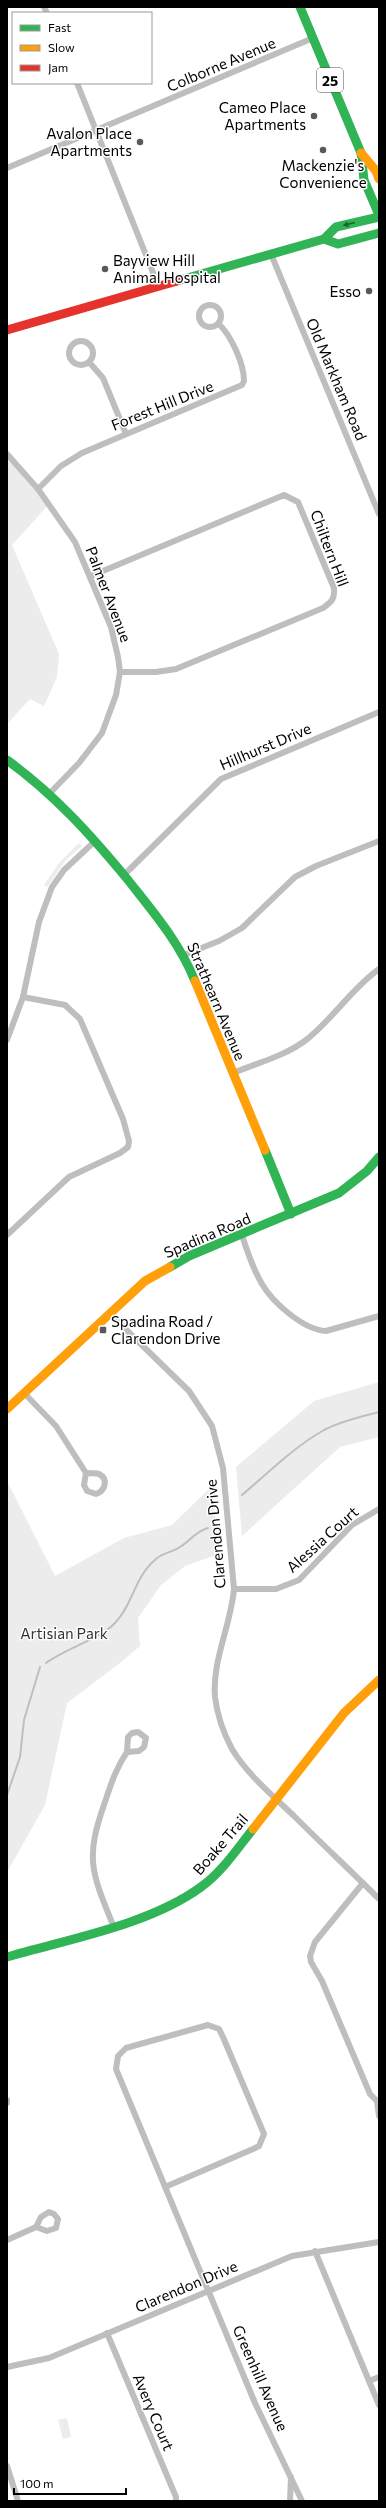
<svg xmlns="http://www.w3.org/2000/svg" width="386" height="2508" viewBox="0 0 386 2508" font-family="Commissioner,sans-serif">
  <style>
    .green { fill: #ececec }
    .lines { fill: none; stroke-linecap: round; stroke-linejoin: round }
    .stream { stroke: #bfbfbf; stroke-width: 2 }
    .street { stroke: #bebebe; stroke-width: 6 }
    .fast { stroke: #30b455; stroke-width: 9 }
    .slow { stroke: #ff9f0a; stroke-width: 9 }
    .jam { stroke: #e5322d; stroke-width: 9 }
    .oneway { fill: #1a632f }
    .poi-dot { fill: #595959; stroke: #fff; stroke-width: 1.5 }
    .labels { text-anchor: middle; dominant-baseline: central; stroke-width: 3; stroke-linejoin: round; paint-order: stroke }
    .shield { fill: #fff; stroke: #4c4c4c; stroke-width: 1 }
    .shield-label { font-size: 14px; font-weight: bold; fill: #000 }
    .street-label { font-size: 15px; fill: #000; stroke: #fff }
    .poi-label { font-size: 15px; fill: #000; stroke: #fff; text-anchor: end }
    .park-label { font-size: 15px; fill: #333; stroke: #fff }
  </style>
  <rect width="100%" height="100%" fill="#fff"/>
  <!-- green -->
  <g class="green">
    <path d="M11,458L49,504L12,545L59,654L57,677L44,706L30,699L7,724V461Z"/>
    <path d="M79,843L82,846L66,860L47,887L44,885L59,863Z"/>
    <path d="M379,1382V1437L340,1447L242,1536L236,1467L314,1401Z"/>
    <path d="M7,1481L55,1576L124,1538L172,1525L212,1486L219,1554L185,1566L161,1585L138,1618L140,1646L120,1663L67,1703L45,1805L7,1872Z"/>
    <path d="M67,2418L71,2437L63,2439L58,2420Z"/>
  </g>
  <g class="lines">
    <!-- stream -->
    <g class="stream">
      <path d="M242,1495C268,1473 294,1447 324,1430C341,1421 360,1417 379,1412"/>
      <path d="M46,1663C66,1648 100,1639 115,1623C133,1605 134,1577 156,1559C162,1553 173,1552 180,1547C190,1541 196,1531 208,1528"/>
      <path d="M7,1795L20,1757L24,1720L40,1667"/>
    </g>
    <!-- street -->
    <g class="street">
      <path d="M44,7L47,13"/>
      <path d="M77,83L158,285"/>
      <path d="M7,168L313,38"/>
      <path d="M271,254L379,514"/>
      <circle cx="210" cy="316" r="11"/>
      <circle cx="81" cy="353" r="12"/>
      <path d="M89,362L103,378L126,434"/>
      <path d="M7,454L38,489L75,542L111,627L118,657L120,672L116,695L102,733L79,763L51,792"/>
      <path d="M38,489L61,466L82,453L242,385L244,381C244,363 231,336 219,324"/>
      <path d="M91,576L284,495L298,502L334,588C335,600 331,602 323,608L176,669L156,672H120"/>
      <path d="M123,876L221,779L379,712"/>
      <path d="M184,955L219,941L242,928L295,877L316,866L379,841"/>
      <path d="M7,1040L23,997L39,922L52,887L64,870L94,842"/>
      <path d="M233,1073C257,1063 285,1056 306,1040C333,1019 351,989 379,969"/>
      <path d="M7,1235L69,1177L120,1153L128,1147L129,1141L123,1119L80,1019L65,1005L23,997"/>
      <path d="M242,1235C247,1251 253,1269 262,1284C273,1303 304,1330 326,1331L379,1316"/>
      <path d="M109,1313L189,1391L212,1426L223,1468L234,1589C231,1625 212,1660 215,1697C217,1714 224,1734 232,1749C247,1774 273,1796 294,1816C322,1844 351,1871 379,1899"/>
      <path d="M24,1393L56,1426L86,1473"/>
      <path d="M86,1473C90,1473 95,1473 99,1474C109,1479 105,1491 96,1494L87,1491L84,1485Z"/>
      <path d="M234,1589H276L299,1580L352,1525L379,1509"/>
      <path d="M138,1732L146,1738L144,1747L139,1751L127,1752L128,1737L132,1733Z"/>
      <path d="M363,1883L315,1942L310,1956L311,1962L322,1981L370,2094L377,2101"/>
      <path d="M113,1925C91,1871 85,1858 105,1802C111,1784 116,1768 127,1752"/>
      <path d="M7,2100V2103"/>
      <path d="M379,2101H377L379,2116"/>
      <path d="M165,2187L253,2149L259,2146L264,2134L223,2037L219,2029L208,2025L126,2048L118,2056L116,2069L255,2403L302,2501"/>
      <path d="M49,2212L54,2214L58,2219L56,2228L47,2231L36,2227L41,2217Z"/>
      <path d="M7,2240L36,2227"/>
      <path d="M315,2251L379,2405"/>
      <path d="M107,2333L176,2497V2501"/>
      <path d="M7,2367L49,2358L292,2256L379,2242"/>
      <path d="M369,2381L379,2377"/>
      <path d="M7,2466L18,2501"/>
      <path d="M290,2501L291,2477"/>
    </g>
    <!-- fast -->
    <g class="fast">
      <path d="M300,7L361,153L364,180L379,215"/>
      <path d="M324,239L338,244L379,233"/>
      <path d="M177,281L324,239L336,227L379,217"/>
      <path d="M7,760C54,794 91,835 128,880C154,913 179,942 195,981"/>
      <path d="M265,1150L291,1214"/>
      <path d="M170,1267L189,1256L339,1193L367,1171L379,1157"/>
      <path d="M7,1957C68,1939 149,1925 201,1887C222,1872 237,1849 253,1829"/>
    </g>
    <!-- slow -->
    <g class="slow">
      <path d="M361,153L376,171L379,179"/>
      <path d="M195,981L265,1150"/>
      <path d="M7,1409L145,1281L170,1267"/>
      <path d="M253,1829L344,1713L379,1680"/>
    </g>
    <!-- jam -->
    <path class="jam" d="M7,330L177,281"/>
  </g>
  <!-- one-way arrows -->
  <defs><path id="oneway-solid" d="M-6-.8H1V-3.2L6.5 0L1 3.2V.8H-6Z"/></defs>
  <use class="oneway" href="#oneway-solid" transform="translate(349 224) rotate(166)"/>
  <!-- markers -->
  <g class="poi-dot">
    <circle cx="314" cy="116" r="4"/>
    <circle cx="140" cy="142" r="4"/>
    <circle cx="323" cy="150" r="4"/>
    <circle cx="105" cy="269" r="4"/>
    <circle cx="369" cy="291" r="4"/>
    <rect x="99" y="1326" width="8" height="8" rx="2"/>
  </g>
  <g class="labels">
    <!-- shield labels -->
    <rect class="shield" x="317" y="68" width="26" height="24" rx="3"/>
    <g class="shield-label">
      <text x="330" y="80">25</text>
    </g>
    <!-- street labels -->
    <g class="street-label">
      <text transform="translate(221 64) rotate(-23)">Colborne Avenue</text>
      <text transform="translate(337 379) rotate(67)">Old Markham Road</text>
      <text transform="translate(162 405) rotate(-22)">Forest Hill Drive</text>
      <text transform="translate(330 548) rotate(69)">Chiltern Hill</text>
      <text transform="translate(109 594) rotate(69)">Palmer Avenue</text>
      <text transform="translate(265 746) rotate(-23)">Hillhurst Drive</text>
      <text transform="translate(217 1001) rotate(67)">Strathearn Avenue</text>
      <text transform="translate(207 1235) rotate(-23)">Spadina Road</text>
      <text transform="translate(215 1534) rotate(-95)">Clarendon Drive</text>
      <text transform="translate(322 1539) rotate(-42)">Alessia Court</text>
      <text transform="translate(220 1844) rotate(-49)">Boake Trail</text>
      <text transform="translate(186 2286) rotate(-23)">Clarendon Drive</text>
      <text transform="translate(261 2378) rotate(66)">Greenhill Avenue</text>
      <text transform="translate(154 2412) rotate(67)">Avery Court</text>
    </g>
    <!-- poi labels -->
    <g class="poi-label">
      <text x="306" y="107">Cameo Place<tspan x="306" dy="17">Apartments</tspan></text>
      <text x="132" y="133">Avalon Place<tspan x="132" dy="17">Apartments</tspan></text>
      <text x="323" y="165" text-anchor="middle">Mackenzie's<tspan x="323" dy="17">Convenience</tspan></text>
      <text x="113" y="260" text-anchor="start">Bayview Hill<tspan x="113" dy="17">Animal Hospital</tspan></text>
      <text x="361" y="291">Esso</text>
      <text x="111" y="1321" text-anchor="start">Spadina Road /<tspan x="111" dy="17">Clarendon Drive</tspan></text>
    </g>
    <!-- park labels -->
    <g class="park-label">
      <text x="64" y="1633">Artisian Park</text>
    </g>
  </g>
  <!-- border -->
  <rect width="386" height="2508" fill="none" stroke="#000000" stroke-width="16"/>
  <!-- legend -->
  <rect x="12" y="12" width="140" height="72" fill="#ffffff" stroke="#999999"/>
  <rect x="20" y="25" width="20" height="6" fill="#30b455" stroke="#999999"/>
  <text x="48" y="32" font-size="12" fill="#000000">Fast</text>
  <rect x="20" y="45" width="20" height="6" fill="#ff9f0a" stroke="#999999"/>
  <text x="48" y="52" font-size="12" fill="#000000">Slow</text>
  <rect x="20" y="65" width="20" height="6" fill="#e5322d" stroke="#999999"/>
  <text x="48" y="72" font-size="12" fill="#000000">Jam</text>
  <!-- scale -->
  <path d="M14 2488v6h112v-6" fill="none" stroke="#000000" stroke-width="2"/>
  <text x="20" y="2488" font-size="12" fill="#000000" stroke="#ffffff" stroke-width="3" paint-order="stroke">100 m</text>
</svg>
